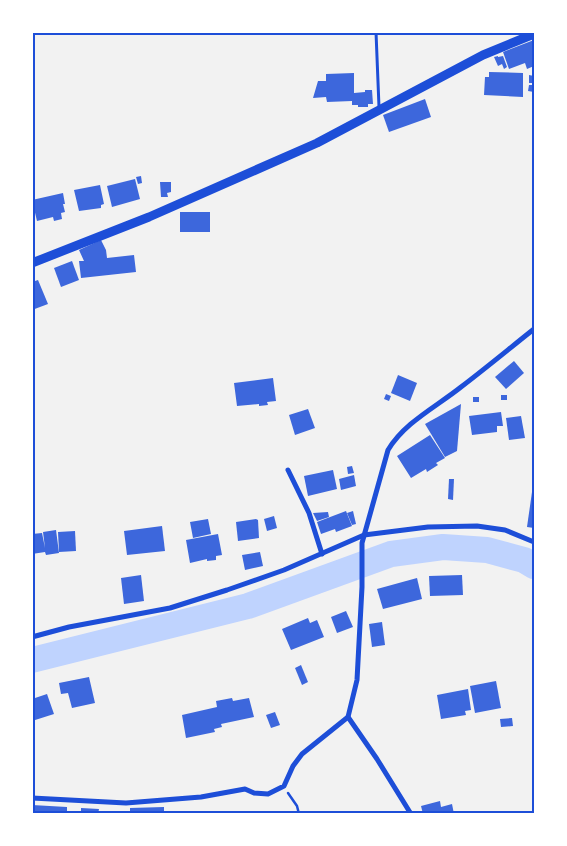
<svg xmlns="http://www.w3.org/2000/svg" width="567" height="846" viewBox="0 0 567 846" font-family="Cabin,sans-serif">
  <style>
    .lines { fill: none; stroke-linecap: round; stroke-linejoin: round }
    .river { stroke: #bfd3fe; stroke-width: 26 }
    .building { fill: #3d67dc }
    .path { stroke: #1d4ed8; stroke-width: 2.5 }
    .service { stroke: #1d4ed8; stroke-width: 3 }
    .minor { stroke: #1d4ed8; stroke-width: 5 }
    .secondary { stroke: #1d4ed8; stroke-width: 9 }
    .neatline { fill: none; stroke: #1d4ed8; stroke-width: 2 }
  </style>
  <rect width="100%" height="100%" fill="#f2f2f2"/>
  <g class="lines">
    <!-- river -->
    <path class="river" d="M32,660L248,606L391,554L443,547L487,550L524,560L534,566"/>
  </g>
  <!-- building -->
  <g class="building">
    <path d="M534,40V66L527,69L525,63L509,69L503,52Z"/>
    <path d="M498,56V57L503,56L507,67L504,69L502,64L498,66L494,57Z"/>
    <path d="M489,72L523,73V97L484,95L485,77H489Z"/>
    <path d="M354,73V93L365,92V90H372L373,104H368V107H358V105H352V101L327,102L326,97L313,98L318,81H326V74Z"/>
    <path d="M529,75L534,76V83H529Z"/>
    <path d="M529,85H534V92L528,91Z"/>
    <path d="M425,99L431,117L389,132L383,115Z"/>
    <path d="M141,176L142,183L138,184L136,177Z"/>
    <path d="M135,179L140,199L112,207L107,186Z"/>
    <path d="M160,182H171V192L167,193L168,197H161Z"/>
    <path d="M100,185L104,204L101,205V208L79,211L74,190Z"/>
    <path d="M63,193L65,204H63L65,212L61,213L62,219L54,221L53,217L37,221L32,200Z"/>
    <rect x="180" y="212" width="30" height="20"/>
    <path d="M101,240L106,250L107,258L134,255L136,272L81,278L79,261H84L79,250Z"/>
    <path d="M72,261L79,280L61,287L54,268Z"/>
    <path d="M38,280L48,304L32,310V282Z"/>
    <path d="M514,361L524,373L506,389L495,377Z"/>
    <path d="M398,375L417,383L410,401L391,393Z"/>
    <path d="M273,378L276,401L267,402L268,405L259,406V404L237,406L234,383Z"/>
    <path d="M386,394L391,396L389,401L384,399Z"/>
    <rect x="501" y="395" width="6" height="5"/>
    <rect x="473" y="397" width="6" height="5"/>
    <path d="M461,404L457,451L445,457L425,424Z"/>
    <path d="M308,409L315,428L295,435L289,415Z"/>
    <path d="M501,412L503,426H497V432L472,435L469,416Z"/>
    <path d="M521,416L525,438L509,440L506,418Z"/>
    <path d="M430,435L445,458L436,463L438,465L427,472L426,469L411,478L397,456Z"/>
    <path d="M352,466L354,473L348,474L347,467Z"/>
    <path d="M333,470L337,489L308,496L304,476Z"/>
    <path d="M354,475L356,486L341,490L339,479Z"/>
    <path d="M449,479H454L453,500L448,499Z"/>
    <path d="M532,492H534V528L527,527Z"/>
    <path d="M346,511L352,526L336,532L335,529L321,534L317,522Z"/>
    <path d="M353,511L356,524L352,525L347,513Z"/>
    <path d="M328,512L329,517L317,521L313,513Z"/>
    <path d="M274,516L277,528L267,531L264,519Z"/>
    <path d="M208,519L211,534L193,538L190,522Z"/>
    <path d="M256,519L258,520L259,538L238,541L236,522Z"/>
    <path d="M162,526L165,551L127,555L124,531Z"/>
    <path d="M56,530L59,553L46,555L45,552L32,554V534L42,533L45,548L43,532Z"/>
    <path d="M75,531L76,551L59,552L58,532Z"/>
    <path d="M218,534L222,555L216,556V560L207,561V559L190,563L186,540Z"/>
    <path d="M260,552L263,566L245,570L242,555Z"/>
    <path d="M141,575L144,601L124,604L121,578Z"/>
    <path d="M462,575L463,595L430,596L429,576Z"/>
    <path d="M417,578L422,599L383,609L377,589Z"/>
    <path d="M346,611L353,627L337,633L331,617Z"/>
    <path d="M308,618L310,623L317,620L324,637L291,650L282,629Z"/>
    <path d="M382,622L385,645L372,647L369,624Z"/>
    <path d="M301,665L308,682L302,685L295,668Z"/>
    <path d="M89,677L95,703L72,708L68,693L61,694L59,683Z"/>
    <path d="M496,681L501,708L475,713L470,686Z"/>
    <path d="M468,689L471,710L465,711L466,715L441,719L437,695Z"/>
    <path d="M47,694L54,714L32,721V699Z"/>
    <path d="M232,698L233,701L249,698L254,717L221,724L222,727L214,729L215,732L186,738L182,715L217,707L216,701Z"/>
    <path d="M275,712L280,725L271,728L266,715Z"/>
    <path d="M512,718L513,726L501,727L500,719Z"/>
    <path d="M440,801L441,807L452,804L454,814H423L421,806Z"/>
    <path d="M32,805L67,807V814H32Z"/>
    <path d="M164,807V814H130V808Z"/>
    <path d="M81,808L99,809L98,814H81Z"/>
  </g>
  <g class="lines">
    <!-- path -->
    <path class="path" d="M288,793L297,806L299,814"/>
    <!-- service -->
    <path class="service" d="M376,32L379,107"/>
    <!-- minor -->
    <g class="minor">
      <path d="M288,470L309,513L322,554"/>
      <path d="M32,637L69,627L170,608L227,590L284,570L364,535L428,527L477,526L505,530L534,542"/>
      <path d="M348,717L377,759L411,814"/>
      <path d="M32,798L126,803L201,797L245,789L254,793L268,794L284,786L293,766L302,754L348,717L357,680L362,587V543L388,450C405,422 436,407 461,387C486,368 510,348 534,329"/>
    </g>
    <!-- secondary -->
    <path class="secondary" d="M32,263L149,217L317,143L483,55L534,34"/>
  </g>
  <!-- border -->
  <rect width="567" height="846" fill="none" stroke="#ffffff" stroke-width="68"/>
  <rect x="34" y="34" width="499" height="778" class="neatline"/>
</svg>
